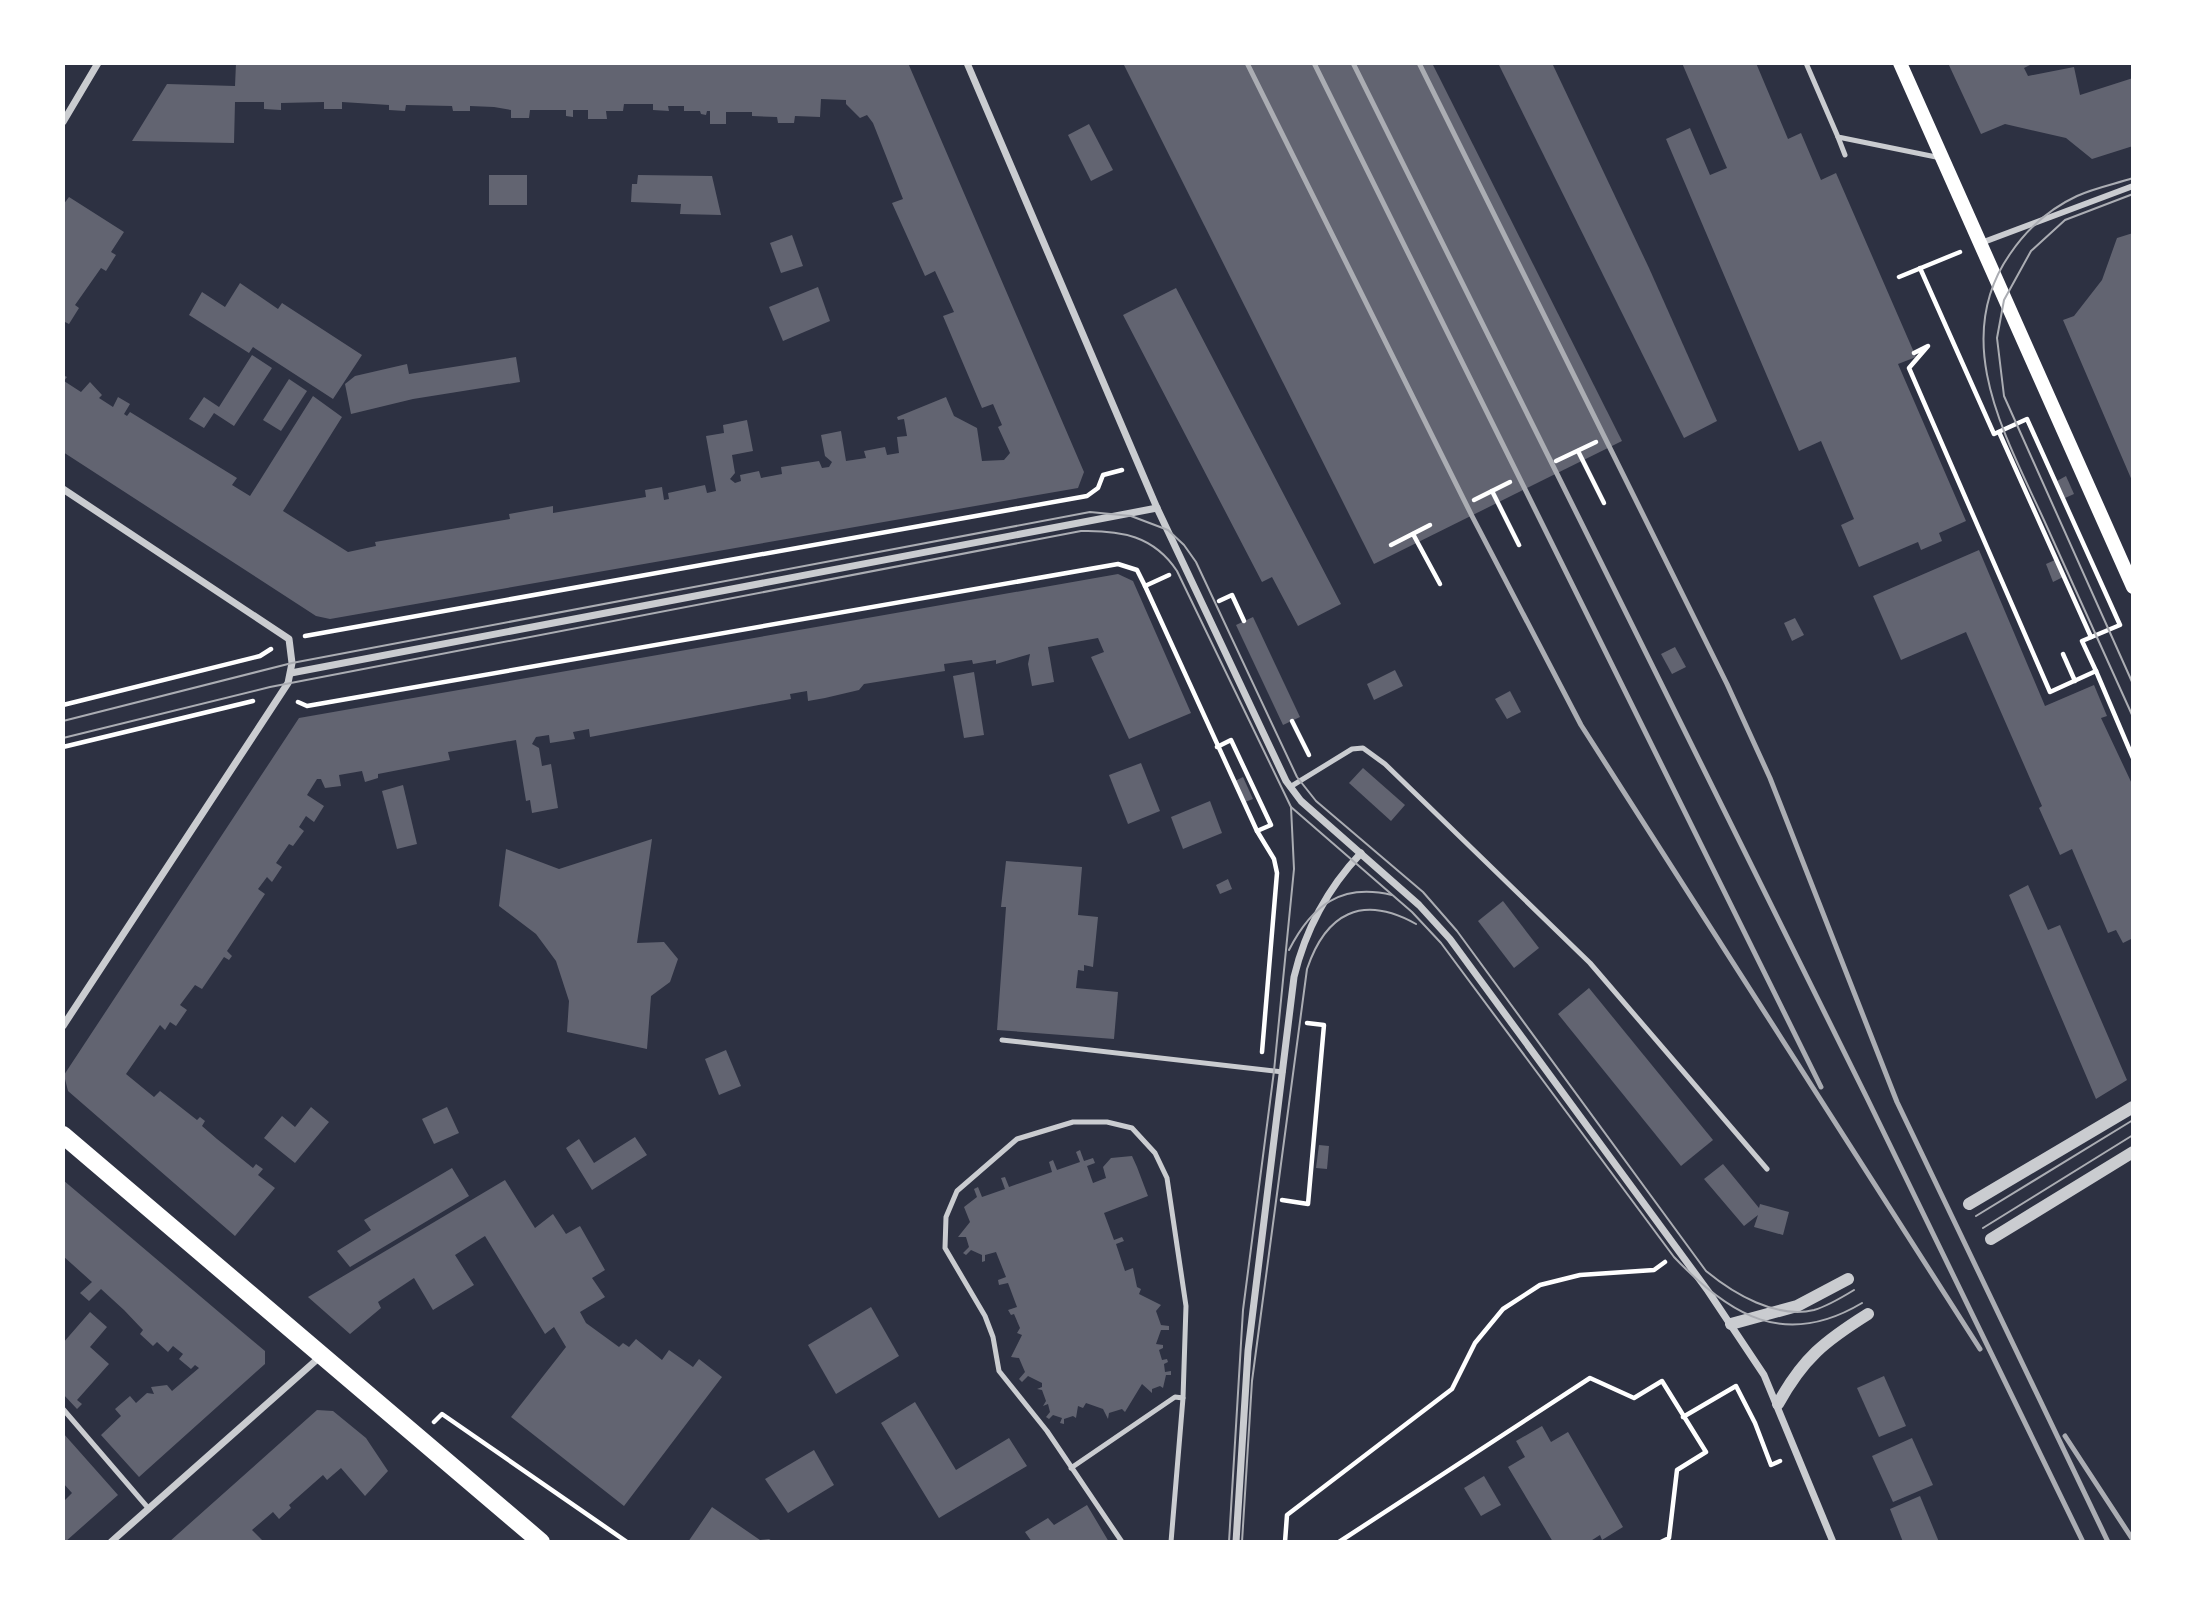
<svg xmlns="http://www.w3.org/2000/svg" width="2196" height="1605" viewBox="0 0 2196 1605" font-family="'Titillium Web',sans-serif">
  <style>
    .building { fill: #626471 }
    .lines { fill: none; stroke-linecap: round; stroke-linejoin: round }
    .path { stroke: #fff; stroke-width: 4.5 }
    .service { stroke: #caccd0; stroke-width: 5 }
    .pedestrian { stroke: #caccd0; stroke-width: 6 }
    .minor { stroke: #caccd0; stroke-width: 7 }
    .tertiary { stroke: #caccd0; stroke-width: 12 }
    .secondary { stroke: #fff; stroke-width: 14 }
    .primary { stroke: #fff; stroke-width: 18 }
    .tram { stroke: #abadb3; stroke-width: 2 }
    .rail { stroke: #abadb3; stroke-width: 5 }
  </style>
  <rect width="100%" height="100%" fill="#2d3142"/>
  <!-- building -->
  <g class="building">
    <path d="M236,63H908L1084,472L1078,488L330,619L316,616L63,452V375L67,377L64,381L81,392L90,382L102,395L99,398L113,407L118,397L130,404L124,414L127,416L130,412L237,478L232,485L250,496L313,396L342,417L283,511L348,552L376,546L375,542L510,519L509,514L553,506V513L646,497L645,490L662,487L664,500L669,499L668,493L705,485L707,493L716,491L706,436L724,433L723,425L747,420L753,451L732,455L735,473L730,479L735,483L741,481L740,475L759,471L761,478L782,474L781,467L819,461L822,468L829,467L832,462L825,456L821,435L841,431L846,461L866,458L864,451L885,447L887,455L899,453L897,437L907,436L904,419L898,420L897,417L946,397L954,416L977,428L982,461L1004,460L1010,453L998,427L1002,425L993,404L982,408L943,316L954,312L935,271L925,276L892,203L903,199L873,123L867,115L860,118L846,104V100L821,99L820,117L795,116L794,123H778L777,117L752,116V112H726V124H710V111H707L706,115L701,114L700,111H684V106H668L669,111L653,110V104H624L623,111H606L607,119H588V110H573V117L566,116V110H530L529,118H511V110L494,107L470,106V111H453L452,106L406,105L405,111L389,110V105L342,102V109H324V102L281,103V110L264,109V102H235L234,143L132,141L167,84L235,86Z"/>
    <path d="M1123,63H1432L1622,441L1374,564Z"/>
    <path d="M1498,63H1552L1649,268L1717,421L1684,438Z"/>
    <path d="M1682,63H1756L1788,139L1801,133L1821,180L1836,173L1916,357L1898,364L1966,521L1939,533L1942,541L1921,550L1918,542L1859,567L1841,525L1854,519L1821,441L1799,451L1666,139L1690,128L1710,175L1727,168Z"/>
    <path d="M1948,63H2034L2024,68L2028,76L2074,67L2080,95L2133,78V146L2092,159L2066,138L2005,124L1981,134Z"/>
    <path d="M1089,124L1113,170L1091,181L1068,135Z"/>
    <rect x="489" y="175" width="38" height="30"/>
    <path d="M638,175L712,176L721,215L680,214L681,204L631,202L632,184H637Z"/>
    <path d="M69,197L124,232L111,252L116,255L106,271L101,268L75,305L79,308L69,324L65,322L63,324V205Z"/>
    <path d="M2133,233V483L2063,320L2074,316L2102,280L2117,238Z"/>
    <path d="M792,235L803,266L781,273L770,243Z"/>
    <path d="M240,283L278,309L282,303L362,355L333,399L253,347L249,353L189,315L202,292L225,307Z"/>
    <path d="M818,287L830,321L783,341L769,307Z"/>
    <path d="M1176,288L1341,604L1298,626L1272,577L1262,582L1123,315Z"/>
    <path d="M252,355L272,368L234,426L214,413L204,428L189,419L204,397L219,407Z"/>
    <path d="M516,357L520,382L413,399L351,414L345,384L355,376L407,364L409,374Z"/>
    <path d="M289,379L307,391L281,431L263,420Z"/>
    <path d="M2066,476L2074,494L2065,498L2057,481Z"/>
    <path d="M1979,550L2045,706L2094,685L2107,716L2101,718L2133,786V938L2123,943L2116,930L2108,933L2072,849L2060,855L2039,808L2042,806L1966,632L1901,660L1873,596Z"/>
    <path d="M2055,560L2063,577L2053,582L2046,564Z"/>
    <path d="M1118,574L1133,581L1191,713L1129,739L1091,657L1104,652L1098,638L1048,647L1054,682L1032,686L1028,664L1030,654L996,664V660L973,664L972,660L944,664L945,671L864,684L859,690L825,698L808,701L807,691L790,694L791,699L590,737L589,729L573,732L575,739L550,743L549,735L536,737L532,744L539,748L542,766L551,764L558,808L532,813L530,800L526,801L516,740L448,752L450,760L378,774V778L365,782L362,771L339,775L341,786L325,788L321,779H317L307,795L324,806L314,822L306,816L299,827L304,831L293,846L289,844L276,863L282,867L272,882L267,877L258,889L265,894L227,951L232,956L229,960L224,957L202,989L195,985L180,1005L187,1010L176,1026L170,1022L165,1030L160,1025L126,1074L154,1097L160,1091L197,1120L200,1117L205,1121L202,1126L217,1139L253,1168L256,1164L263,1169L258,1175L275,1188L235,1236L68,1091L64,1075L299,718Z"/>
    <path d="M1253,617L1300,717L1283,725L1236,625Z"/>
    <path d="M1795,618L1804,635L1792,641L1784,623Z"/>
    <path d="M1675,647L1686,667L1672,674L1661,654Z"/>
    <path d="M1395,670L1403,686L1374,700L1367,684Z"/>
    <path d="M974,672L984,735L964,738L953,676Z"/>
    <path d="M1510,691L1521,712L1507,719L1495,699Z"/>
    <path d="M1141,763L1160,811L1128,824L1109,775Z"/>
    <path d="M1363,768L1405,805L1391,821L1349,783Z"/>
    <path d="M1243,777L1253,799L1245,802L1235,781Z"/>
    <path d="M403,785L417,844L397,849L382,791Z"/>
    <path d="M1210,801L1222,833L1183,849L1171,817Z"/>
    <path d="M652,839L637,943L664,942L678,959L670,982L651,996L647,1049L567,1032L569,1001L556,961L536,934L499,906L506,849L559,869Z"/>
    <path d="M1006,861L1082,867L1078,915L1098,917L1093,967L1084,965V971L1078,970L1076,988L1118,992L1114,1039L997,1030L1006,907H1001Z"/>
    <path d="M1228,879L1232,889L1220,894L1216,885Z"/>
    <path d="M2028,885L2048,930L2060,925L2127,1080L2096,1099L2009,895Z"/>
    <path d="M1503,901L1539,948L1514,968L1478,921Z"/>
    <path d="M1589,988L1713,1140L1681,1166L1558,1014Z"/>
    <path d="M726,1050L741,1086L719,1095L705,1059Z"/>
    <path d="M311,1107L329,1122L295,1163L264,1138L282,1116L295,1127Z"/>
    <path d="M447,1107L459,1133L434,1144L422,1119Z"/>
    <path d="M635,1137L647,1155L592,1190L566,1148L579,1139L594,1163Z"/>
    <path d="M1319,1145L1329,1146L1327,1169L1316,1168Z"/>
    <path d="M1080,1150L1084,1161L1093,1158L1095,1163L1087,1166L1093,1183L1106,1178L1103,1167L1111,1158L1132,1156L1137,1167L1148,1196L1104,1213L1114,1240L1122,1237L1124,1241L1116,1244L1125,1271L1133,1268L1137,1287L1141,1289L1139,1294L1161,1305L1156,1311L1161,1325L1169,1326V1330H1161L1156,1344L1163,1345V1348L1159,1350L1162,1360L1167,1359L1168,1362L1164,1364L1165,1372L1171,1371V1375H1166L1163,1388L1160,1386L1152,1389V1393L1142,1384L1125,1412L1122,1409L1109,1413L1108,1419L1103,1409L1086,1403L1083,1408L1078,1406L1076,1418L1073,1416L1064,1419V1424L1060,1423L1062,1418L1053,1415L1049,1419L1046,1417L1050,1412L1048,1404L1043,1406L1046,1401L1042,1390L1037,1389L1042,1387V1383L1028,1376L1022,1382L1019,1379L1025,1372L1019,1358L1011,1357L1022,1335L1017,1333L1020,1328L1014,1314L1011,1315L1008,1310L1017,1307L1008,1283L999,1285L998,1280L1006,1277L996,1252L985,1255V1261L982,1262V1255L971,1250L966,1255L963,1253L969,1247L966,1237H958L970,1222L964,1207L977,1197L974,1189L978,1187L982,1197L1005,1189L1001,1178L1005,1177L1009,1187L1052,1172L1049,1162L1053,1160L1057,1170L1080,1162L1076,1152Z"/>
    <path d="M1723,1164L1759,1208L1760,1204L1789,1212L1783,1235L1754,1227L1758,1215L1744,1226L1704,1179Z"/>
    <path d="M452,1168L469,1196L350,1267L337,1251L371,1230L364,1220Z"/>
    <path d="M63,1180L265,1351V1364L139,1477L101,1435L121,1416L115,1409L130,1396L136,1403L147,1393L154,1394L151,1387L167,1385L172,1391L199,1368L195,1365L191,1369L179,1359L183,1354L173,1346L168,1352L157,1342L153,1346L140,1334L143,1330L124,1310L101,1289L89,1301L80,1293L92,1282L63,1256Z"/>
    <path d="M505,1180L535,1228L553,1214L566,1234L580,1226L605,1270L592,1278L605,1297L580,1312L586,1323L619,1347L623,1343L629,1347L636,1339L662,1360L669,1350L693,1367L699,1359L722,1377L624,1506L511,1417L566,1347L554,1327L545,1334L485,1236L455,1255L474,1285L433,1310L414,1278L378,1302L381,1308L350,1334L308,1297Z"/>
    <path d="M871,1307L899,1356L836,1394L808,1345Z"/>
    <path d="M90,1312L107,1327L90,1347L109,1364L77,1400L82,1404L77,1409L63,1394V1343Z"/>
    <path d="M1884,1376L1906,1426L1879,1437L1857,1388Z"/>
    <path d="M915,1402L956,1470L1009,1438L1027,1466L939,1518L881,1423Z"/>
    <path d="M317,1410L333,1411L366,1438L388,1471L365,1496L341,1468L327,1480L323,1475L289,1505L291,1508L279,1519L273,1512L252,1530L262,1540L260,1542H169Z"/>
    <path d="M1542,1426L1551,1442L1568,1432L1623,1527L1602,1540L1600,1535L1589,1542H1553L1508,1467L1525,1457L1516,1441Z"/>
    <path d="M63,1433L118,1495L65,1542L63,1502L72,1493L63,1483Z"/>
    <path d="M1912,1438L1933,1485L1893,1502L1872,1456Z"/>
    <path d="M814,1450L834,1485L788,1513L765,1479Z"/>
    <path d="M1484,1476L1501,1505L1481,1516L1464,1488Z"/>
    <path d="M1920,1496L1939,1542H1903L1890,1509Z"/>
    <path d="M1087,1505L1109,1542H1032L1025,1532L1048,1518L1054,1525Z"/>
    <path d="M712,1507L760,1540L769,1539L774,1542H688Z"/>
  </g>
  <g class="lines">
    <!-- path -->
    <g class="path">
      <path d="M1920,268L1994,434L2027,419L2120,625L2082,641L2096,671"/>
      <path d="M1899,277L1960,252"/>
      <path d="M1914,353L1928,346L1909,368L2050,692L2096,671L2133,758"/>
      <path d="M1999,432L2091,637"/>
      <path d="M1578,451L1604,503"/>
      <path d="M1556,461L1596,442"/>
      <path d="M1492,491L1519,545"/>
      <path d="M1474,500L1510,482"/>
      <path d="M1413,534L1440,584"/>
      <path d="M1391,545L1430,525"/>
      <path d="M1145,586L1257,831"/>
      <path d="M1219,601L1232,595L1244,621"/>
      <path d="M305,636L1087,496L1098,488L1103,475L1122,470"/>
      <path d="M2063,654L2075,681"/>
      <path d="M298,702L307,706L1118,564L1137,570L1145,586L1169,575"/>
      <path d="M63,705L260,656L271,649"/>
      <path d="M1292,721L1309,755"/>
      <path d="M63,747L253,701"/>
      <path d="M1217,747L1231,740L1271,825L1257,831L1274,859L1277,873L1262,1052"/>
      <path d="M1282,1200L1308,1204L1324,1025L1307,1023"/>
      <path d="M1683,1417L1736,1386L1755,1423L1771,1465L1780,1461"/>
      <path d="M434,1422L442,1414L627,1542"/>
      <path d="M1285,1542L1287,1515L1452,1389L1475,1343L1503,1309L1540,1285L1580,1275L1654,1270L1665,1262"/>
      <path d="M1339,1542L1590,1378L1634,1398L1662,1381L1706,1452L1677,1470L1669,1538L1661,1542"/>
    </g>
    <!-- service -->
    <g class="service">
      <path d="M1806,63L1838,137L1941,158"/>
      <path d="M1838,137L1845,155"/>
      <path d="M1290,787L1352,749L1363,748L1385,764L1590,963L1767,1169"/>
      <path d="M1002,1040L1283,1072"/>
      <path d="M63,1409L149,1509"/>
      <path d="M1071,1468L1175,1397L1183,1398L1186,1306L1167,1178L1155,1153L1132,1128L1107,1122H1073L1017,1139L957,1191L946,1217L945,1248L985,1316L993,1337L999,1371L1047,1431L1122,1542"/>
      <path d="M1171,1542L1183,1398"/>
    </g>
    <!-- pedestrian -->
    <path class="pedestrian" d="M1981,243L2133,186"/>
    <!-- minor -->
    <g class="minor">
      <path d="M967,63L1157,508L1286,781L1301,801L1419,905L1450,939L1708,1291L1764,1375L1833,1542"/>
      <path d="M63,122L98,63"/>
      <path d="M63,489L289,639L292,663L288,683L63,1026"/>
      <path d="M291,673L1157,508"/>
      <path d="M111,1542L321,1356"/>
      <path d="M1236,1542L1248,1351L1294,977C1305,931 1328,888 1361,853"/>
    </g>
    <!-- tertiary -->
    <g class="tertiary">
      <path d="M1969,1204L2133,1107"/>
      <path d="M1991,1239L2133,1152"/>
      <path d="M1731,1324L1797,1306L1848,1279"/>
      <path d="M1778,1404C1803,1358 1825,1341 1868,1314"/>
    </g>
    <!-- secondary -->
    <path class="secondary" d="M1900,63L2133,587"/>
    <!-- primary -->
    <path class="primary" d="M63,1135L541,1542"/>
    <!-- tram -->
    <g class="tram">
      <path d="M2133,178C2115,184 2094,188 2077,196C2049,209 2027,229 2010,254C1950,340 2005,435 2043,518C2073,584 2103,651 2133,717"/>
      <path d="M2133,194L2065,220L2031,251L2004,300L1997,338L2004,396L2133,684"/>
      <path d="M63,721L292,663L1090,512L1131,516L1168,530L1184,545L1196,562L1297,777L1316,801L1423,892L1457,931L1706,1271C1734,1294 1776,1319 1814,1310C1828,1306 1841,1298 1854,1290"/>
      <path d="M63,738L270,687L1081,531C1121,530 1154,536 1177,571L1291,807L1294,869L1274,1071L1243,1310L1229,1542"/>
      <path d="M1291,807L1412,912L1441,943L1674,1257C1730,1316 1785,1349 1862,1303"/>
      <path d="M1289,950C1312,905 1341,883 1392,895"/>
      <path d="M1976,1216L2133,1120"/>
      <path d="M1983,1228L2133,1135"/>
      <path d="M1242,1542L1252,1381L1307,969C1326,913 1362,894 1416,924"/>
    </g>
    <!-- rail -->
    <g class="rail">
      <path d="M1247,63L1472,516L1581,725L1980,1349"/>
      <path d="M1314,63L1821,1087"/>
      <path d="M1353,63L1867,1098L2083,1542"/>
      <path d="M1419,63L1727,684L1770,778L1897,1102L2108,1542"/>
      <path d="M2065,1436L2133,1540"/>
    </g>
  </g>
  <!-- border -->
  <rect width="2196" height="1605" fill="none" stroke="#ffffff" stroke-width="130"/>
</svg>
